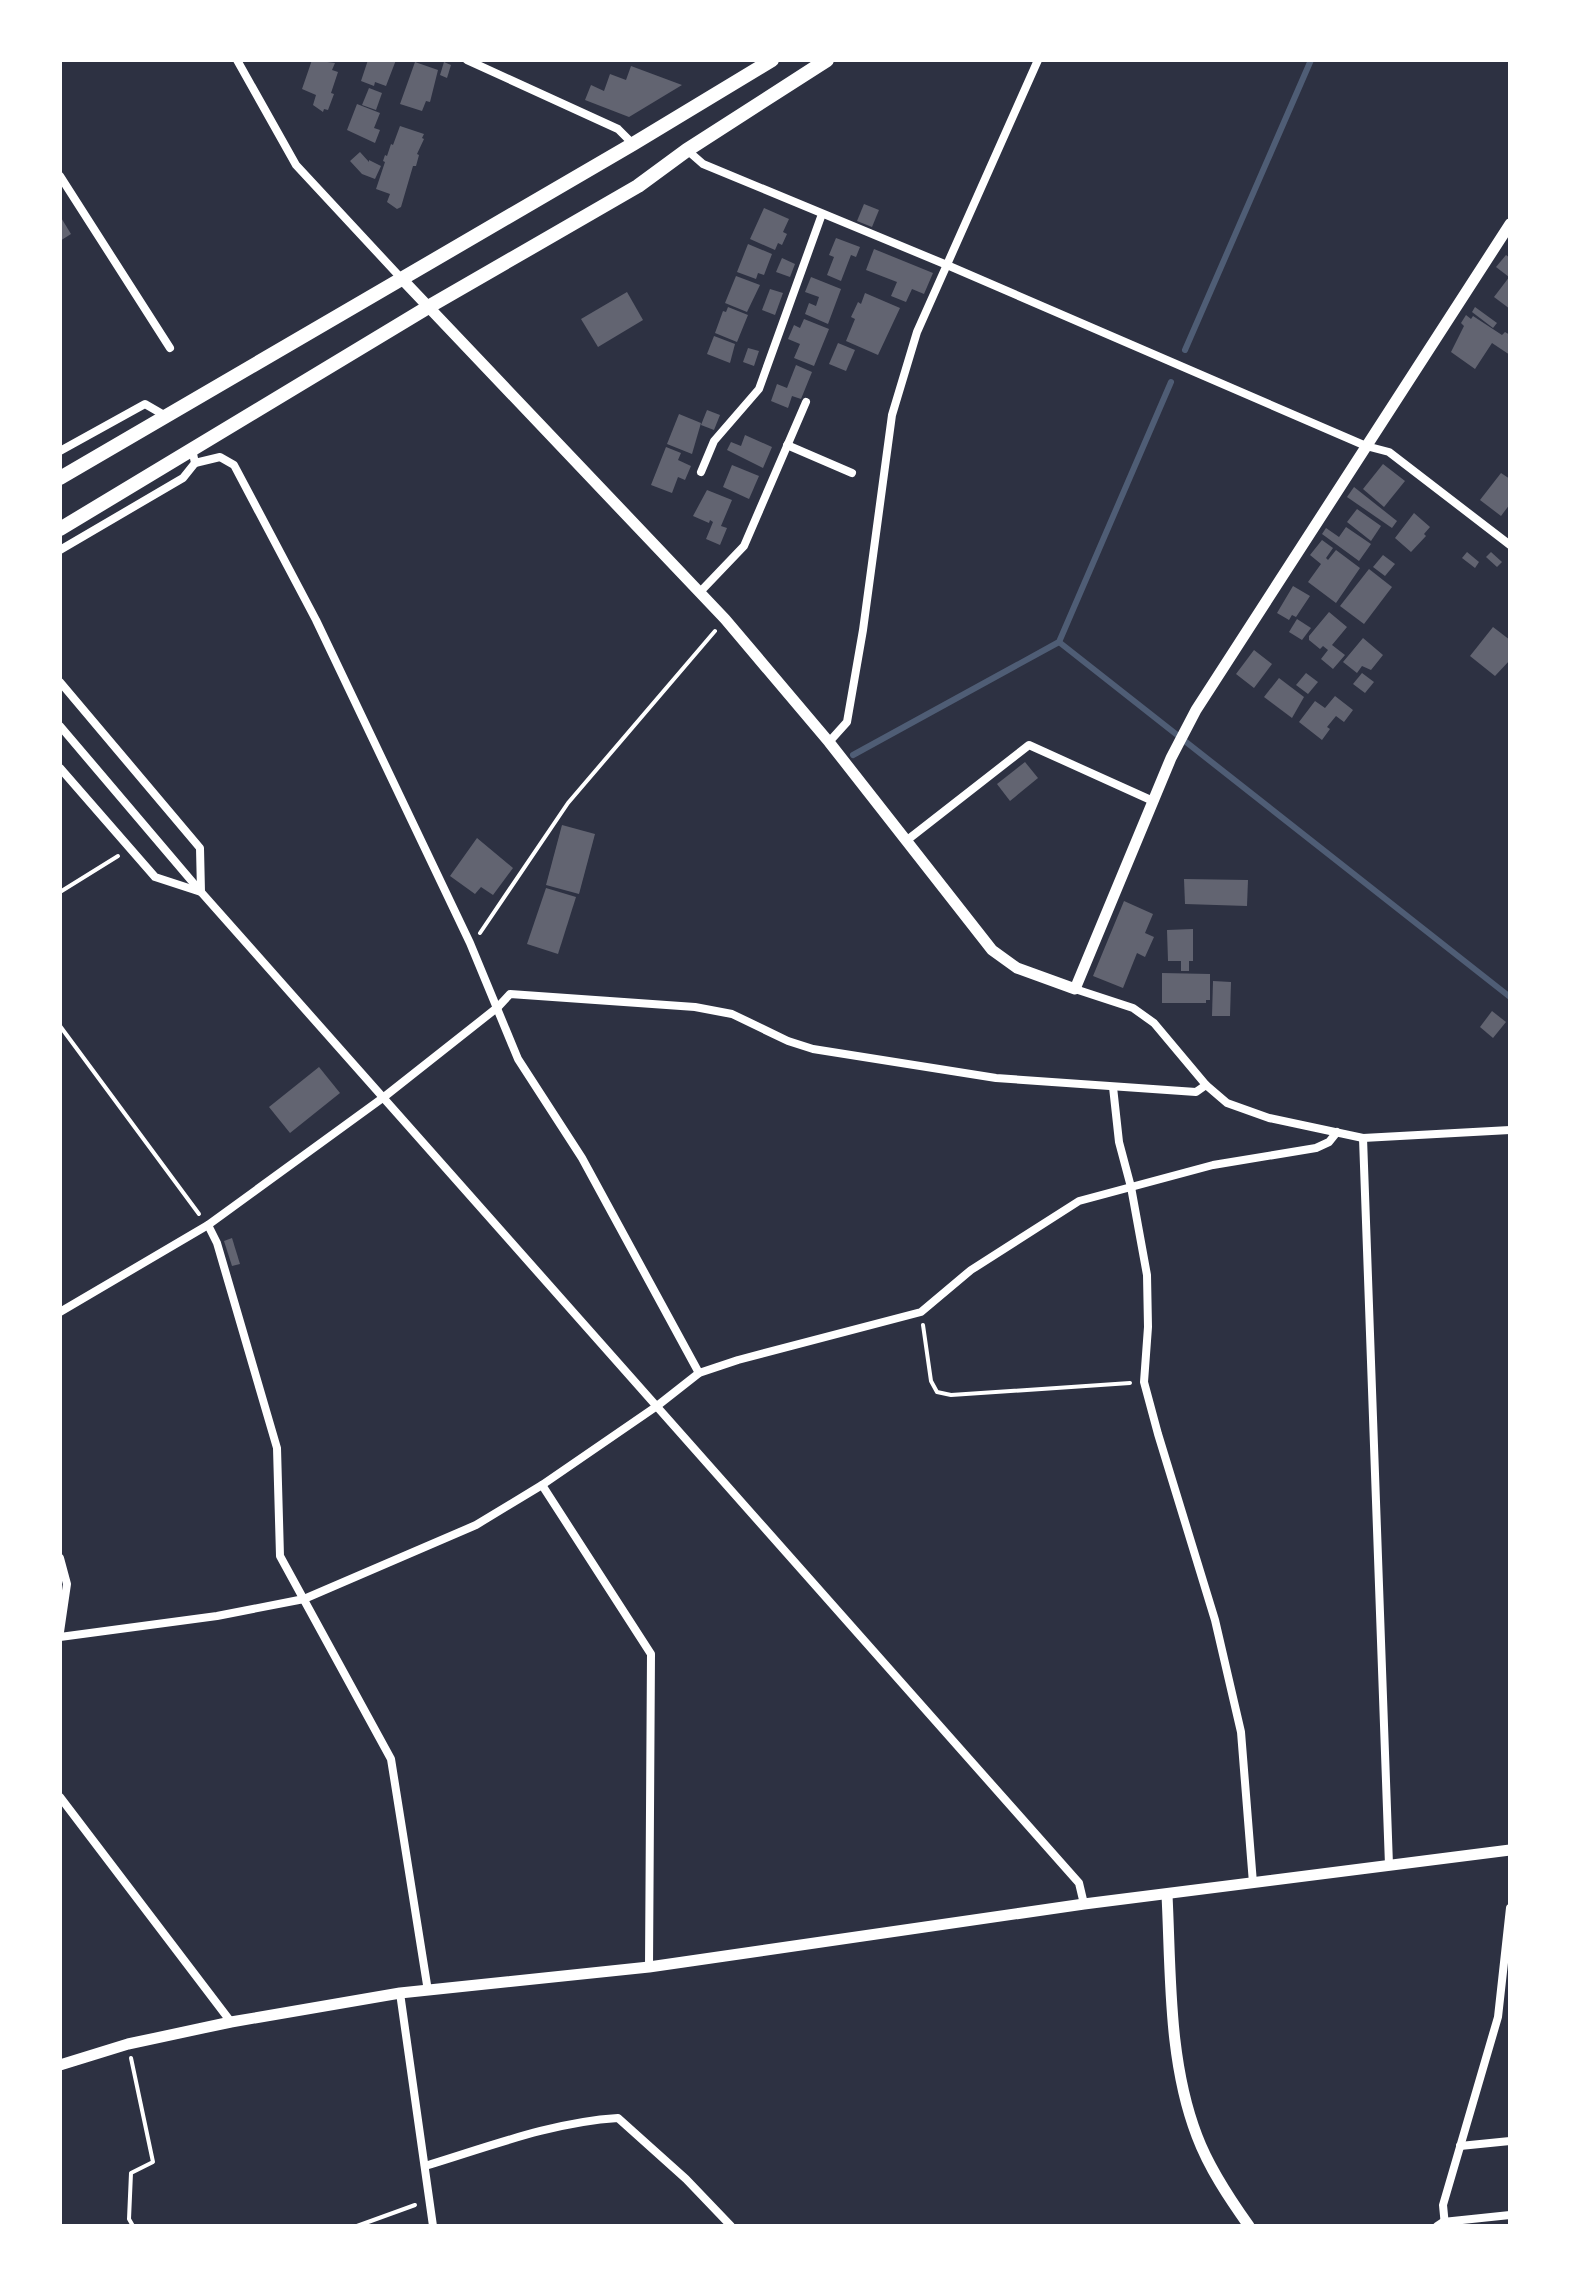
<svg xmlns="http://www.w3.org/2000/svg" width="1570" height="2286" viewBox="0 0 1570 2286" font-family="Rubik,sans-serif">
  <style>
    .lines { fill: none; stroke-linecap: round; stroke-linejoin: round }
    .stream { stroke: #4f5d75; stroke-width: 6 }
    .building { fill: #626471 }
    .path { stroke: #fff; stroke-width: 4 }
    .minor { stroke: #fff; stroke-width: 8 }
    .tertiary { stroke: #fff; stroke-width: 11 }
    .trunk { stroke: #fff; stroke-width: 14 }
  </style>
  <rect width="100%" height="100%" fill="#2d3142"/>
  <g class="lines">
    <!-- stream -->
    <g class="stream">
      <path d="M1185,350L1311,60"/>
      <path d="M1059,642L1510,997"/>
      <path d="M853,755L1059,642L1171,382"/>
    </g>
  </g>
  <!-- building -->
  <g class="building">
    <path d="M312,60L335,63L332,70L338,72L331,93L334,94L328,110L324,109L323,112L313,105L316,95L302,89Z"/>
    <path d="M368,60H396L386,86L375,82L374,86L361,81Z"/>
    <path d="M415,62L438,70L430,102L426,101L422,111L400,104Z"/>
    <path d="M444,62L451,65L447,78L440,75Z"/>
    <path d="M631,66L682,85L629,117L585,100L591,85L604,91L610,74L626,80Z"/>
    <path d="M369,88L382,93L376,110L362,105Z"/>
    <path d="M357,104L380,113L374,128L380,130L375,143L347,130Z"/>
    <path d="M400,126L424,134L422,138L424,139L417,154L419,155L416,166H413L401,207L397,209L387,202L390,194L376,189L385,162L383,161L385,155L387,156L391,144L393,145Z"/>
    <path d="M360,152L369,162V160L381,166L375,179L362,174L350,161Z"/>
    <path d="M864,204L879,210L872,227L857,221Z"/>
    <path d="M764,208L789,219L783,232L787,234L782,245L778,243L775,250L750,239Z"/>
    <path d="M60,216L71,234L60,241Z"/>
    <path d="M836,238L860,247L856,257L851,255L841,281L827,275L834,257L829,255Z"/>
    <path d="M748,244L772,254L764,275L758,273L756,279L737,272Z"/>
    <path d="M874,249L933,273L924,294L912,289L906,302L891,296L897,282L866,270Z"/>
    <path d="M1506,255L1510,258L1509,277L1496,267Z"/>
    <path d="M782,258L795,264L790,277L776,272Z"/>
    <path d="M736,276L760,285L747,312L725,303Z"/>
    <path d="M1510,276V309L1494,297Z"/>
    <path d="M811,277L841,289L828,324L805,314L809,303L816,306L819,297L805,292Z"/>
    <path d="M770,289L783,293L775,315L762,310Z"/>
    <path d="M627,292L643,320L598,347L581,319Z"/>
    <path d="M865,293L900,308L878,355L846,341L855,319L851,317L858,302L861,304Z"/>
    <path d="M728,307L748,315L737,342L715,333L723,311L726,312Z"/>
    <path d="M1475,307L1497,323L1493,328L1472,312Z"/>
    <path d="M1466,315L1471,319L1473,316L1502,335L1505,332L1510,335V355L1492,343L1475,369L1451,352L1464,326L1461,323Z"/>
    <path d="M804,319L829,329L814,366L794,358L800,344L788,339L794,325L800,328Z"/>
    <path d="M714,336L735,344L730,363L707,354Z"/>
    <path d="M838,343L855,350L846,371L829,364Z"/>
    <path d="M748,348L759,351L754,366L743,362Z"/>
    <path d="M796,365L812,372L801,399L792,396L788,408L771,401L777,384L787,388Z"/>
    <path d="M707,410L720,415L714,430L701,425Z"/>
    <path d="M679,414L701,423L692,454L667,444Z"/>
    <path d="M745,435L772,447L763,468L727,450L731,442L741,446Z"/>
    <path d="M666,447L681,453L678,460L691,466L685,480L678,477L672,493L651,485Z"/>
    <path d="M1383,464L1405,481L1384,507L1363,489Z"/>
    <path d="M732,465L759,476L749,499L723,487Z"/>
    <path d="M1501,473L1510,479V504L1501,516L1480,500Z"/>
    <path d="M1354,487L1397,521L1392,528L1347,497Z"/>
    <path d="M707,490L732,500L721,526L727,528L720,545L706,539L713,522L710,520L709,523L693,516Z"/>
    <path d="M1357,509L1381,526L1371,541L1347,522Z"/>
    <path d="M1414,513L1430,527L1424,534L1426,536L1411,552L1395,538Z"/>
    <path d="M1346,527L1371,544L1359,561L1322,534L1326,528L1339,537Z"/>
    <path d="M1322,540L1333,548L1326,558L1328,560L1336,550L1360,568L1336,603L1308,582L1321,564L1310,555Z"/>
    <path d="M1467,552L1479,562L1475,568L1462,558Z"/>
    <path d="M1491,552L1502,562L1497,567L1486,557Z"/>
    <path d="M1383,555L1395,564L1385,576L1373,567Z"/>
    <path d="M1369,569L1392,587L1364,624L1340,606Z"/>
    <path d="M1293,586L1310,596L1296,617L1292,615L1289,620L1277,613Z"/>
    <path d="M1329,612L1347,627L1332,645L1345,655L1333,669L1321,659L1328,650L1323,646L1320,649L1309,640V636Z"/>
    <path d="M1297,619L1311,628L1302,640L1289,632Z"/>
    <path d="M1493,627L1510,640V660L1495,676L1470,656Z"/>
    <path d="M1363,638L1383,655L1371,670L1362,666L1357,673L1343,662Z"/>
    <path d="M1254,650L1272,664L1254,688L1236,674Z"/>
    <path d="M1306,673L1318,682L1308,694L1296,685Z"/>
    <path d="M1362,673L1374,682L1365,693L1353,684Z"/>
    <path d="M1279,678L1304,697L1292,718L1264,697Z"/>
    <path d="M1335,696L1353,710L1344,722L1336,716L1327,727L1330,729L1322,740L1299,722L1315,701L1325,708Z"/>
    <path d="M1025,762L1038,778L1010,801L997,784Z"/>
    <path d="M562,825L595,834L579,894L546,885Z"/>
    <path d="M477,838L513,868L493,895L481,887L475,894L450,876Z"/>
    <path d="M1184,879L1248,880L1247,906L1185,904Z"/>
    <path d="M546,888L576,897L558,954L527,944Z"/>
    <path d="M1124,901L1153,914L1145,933L1154,937L1145,957L1137,953L1123,988L1093,976Z"/>
    <path d="M1193,929V961H1189V971H1181V961H1168L1167,930Z"/>
    <path d="M1162,973L1210,974V1000H1206V1003H1162Z"/>
    <path d="M1213,981L1231,982L1230,1016H1212Z"/>
    <path d="M1492,1011L1506,1022L1493,1038L1480,1027Z"/>
    <path d="M319,1067L340,1093L290,1133L269,1107Z"/>
    <path d="M232,1238L240,1264L232,1266L224,1241Z"/>
  </g>
  <g class="lines">
    <!-- path -->
    <g class="path">
      <path d="M60,892L118,856"/>
      <path d="M480,933L568,803L715,631"/>
      <path d="M60,1026L199,1214"/>
      <path d="M923,1325L931,1381L937,1392L951,1395L1130,1383"/>
      <path d="M131,2058L153,2162L131,2173L129,2219L133,2226"/>
      <path d="M357,2226L415,2205"/>
    </g>
    <!-- minor -->
    <g class="minor">
      <path d="M237,60L296,165L401,278"/>
      <path d="M467,60L618,129L633,144"/>
      <path d="M687,150L703,164L947,265L1366,446L1389,452L1510,545"/>
      <path d="M60,176L170,348"/>
      <path d="M787,445L852,473"/>
      <path d="M60,451L145,404L164,415"/>
      <path d="M195,463L220,457L234,465L316,620L470,943L518,1059L582,1158L699,1373"/>
      <path d="M701,472L714,441L759,389L822,214"/>
      <path d="M60,550L183,478L195,463L192,449"/>
      <path d="M700,592L744,546L806,402"/>
      <path d="M60,682L200,848L201,892L155,877L60,768"/>
      <path d="M60,726L201,892L1079,1883L1084,1904"/>
      <path d="M829,742L847,722L863,630L892,415L917,332L1038,60"/>
      <path d="M906,841L1029,745L1153,801"/>
      <path d="M1075,989L1133,1008L1154,1023L1206,1085L1227,1103L1269,1118L1363,1138L1510,1130"/>
      <path d="M1113,1087L1119,1142L1131,1187L1147,1275L1148,1327L1144,1382L1158,1434L1215,1620L1241,1732L1253,1883"/>
      <path d="M1363,1138L1389,1865"/>
      <path d="M208,1225L217,1243L277,1448L280,1556L391,1759L428,1991"/>
      <path d="M60,1312L208,1225L384,1097L498,1007L510,994L695,1007L732,1014L788,1041L813,1049L996,1078L1196,1092L1206,1085"/>
      <path d="M542,1485L651,1654L649,1967"/>
      <path d="M60,1558L67,1584L60,1632"/>
      <path d="M60,1637L217,1616L304,1599L476,1525L542,1485L657,1406L699,1373L738,1360L921,1312L971,1270L1079,1201L1213,1165L1316,1148L1329,1142L1337,1132"/>
      <path d="M60,1797L231,2022"/>
      <path d="M400,1993L433,2226"/>
      <path d="M1460,2146L1510,2141"/>
      <path d="M425,2166C488,2147 552,2122 618,2118L686,2179L731,2226"/>
      <path d="M1437,2226L1443,2222L1510,2215"/>
      <path d="M1445,2226L1443,2205L1498,2017L1510,1908"/>
    </g>
    <!-- tertiary -->
    <g class="tertiary">
      <path d="M401,278L725,619L829,742L992,950L1017,968L1075,989L1171,758L1196,710L1510,224"/>
      <path d="M1167,1895C1171,1974 1168,2061 1197,2136C1209,2168 1229,2198 1249,2226"/>
      <path d="M60,2065L128,2044L231,2022L400,1993L649,1967L1084,1904L1510,1850"/>
    </g>
    <!-- trunk -->
    <g class="trunk">
      <path d="M60,478L633,144L772,60"/>
      <path d="M60,529L430,306L638,186L687,150L827,60"/>
    </g>
  </g>
  <!-- border -->
  <rect width="1570" height="2286" fill="none" stroke="#ffffff" stroke-width="124"/>
</svg>
